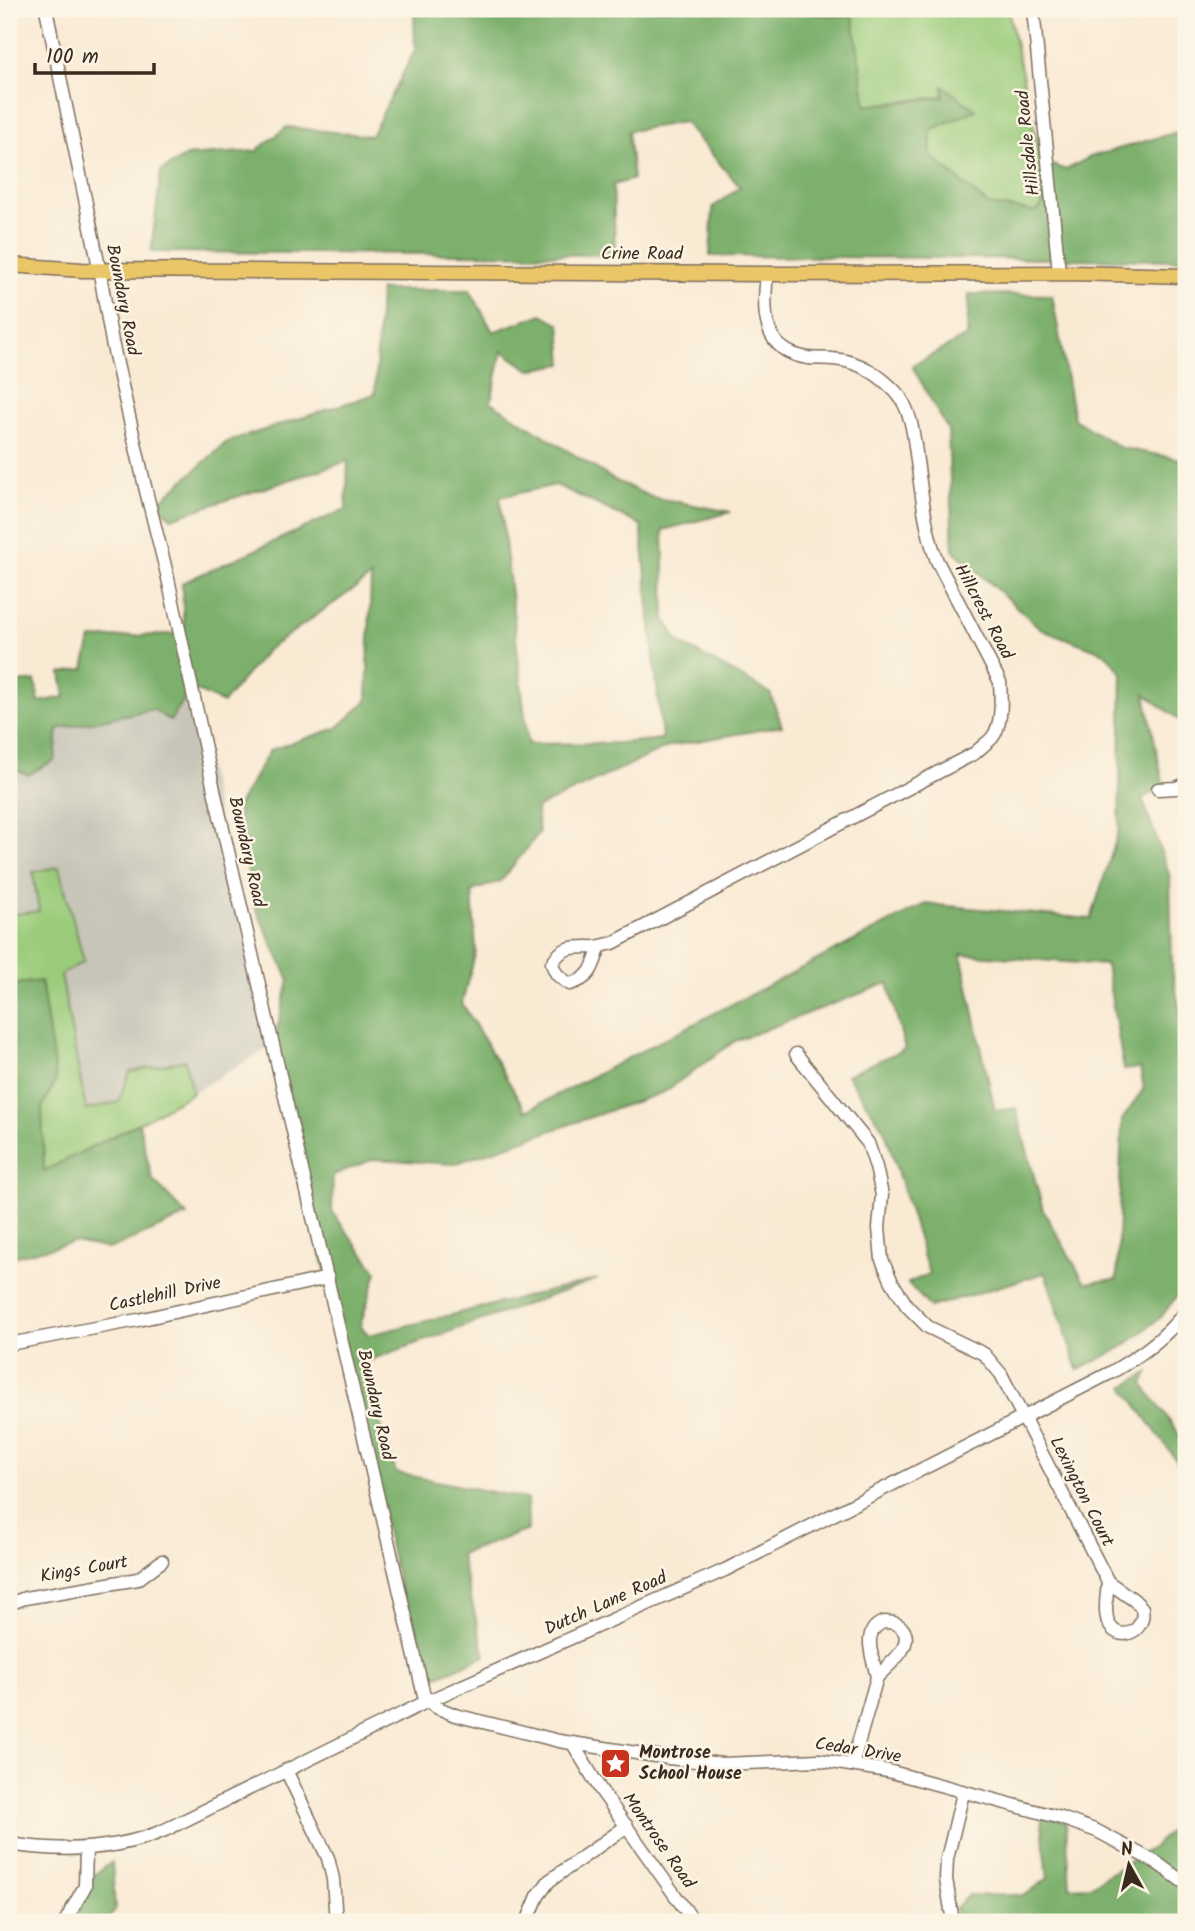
<svg xmlns="http://www.w3.org/2000/svg" width="1195" height="1931" viewBox="0 0 1195 1931" font-family="Kalam,sans-serif">
  <style>
    .industrial { fill: #c6c5b8 }
    .green { fill: #9bcc7c; stroke: #6b7b4d; stroke-width: 2 }
    .forest { fill: #7cb06c; stroke: #5c6d45; stroke-width: 2; fill-rule: evenodd }
    .lines { fill: none; stroke-linecap: round; stroke-linejoin: round }
    .minor-casing { stroke: #7e6d5e; stroke-width: 15 }
    .major-casing { stroke: #7e6d5e; stroke-width: 17 }
    .minor { stroke: #fff; stroke-width: 12 }
    .major { stroke: #ebc669; stroke-width: 14 }
    .labels { text-anchor: middle; dominant-baseline: central; stroke-width: 5; stroke-linejoin: round; paint-order: stroke }
    .street-label { font-size: 18px; fill: #3b2a1e; stroke: #fcf5e5 }
    .poi-label { font-size: 18px; font-weight: bold; fill: #3b2a1e; stroke: #fcf5e5; text-anchor: start }
  </style>
  <rect width="100%" height="100%" fill="#fcf5e5"/>
  <filter id="ink" filterUnits="userSpaceOnUse"><feTurbulence type="fractalNoise" baseFrequency=".0143" numOctaves="2"/><feDisplacementMap in="SourceGraphic" scale="14" xChannelSelector="R" yChannelSelector="G"/><feConvolveMatrix kernelMatrix="1 2 1 2 8 2 1 2 1" color-interpolation-filters="sRGB"/></filter>
  <filter id="wash" filterUnits="userSpaceOnUse"><feTurbulence type="fractalNoise" baseFrequency=".00686" numOctaves="4" result="noise"/><feDisplacementMap in="SourceGraphic" scale="28" xChannelSelector="R" yChannelSelector="G"/><feGaussianBlur stdDeviation="1.57" result="paint"/><feColorMatrix in="noise" values="0 0 0 0 0 0 0 0 0 0 0 0 0 0 0 0 0 1.4 0 .05"/><feComposite in="paint" operator="in"/></filter>
  <g filter="url(#wash)">
    <rect width="100%" height="100%" fill="#f9ead4"/>
    <!-- industrial -->
    <path class="industrial" d="M190,688L269,1048L192,1093L185,1060L118,1102L86,1110L61,974L39,911L9,915V767L28,775L58,729L153,709Z"/>
    <!-- green -->
    <g class="green">
      <path d="M806,9H1008L1041,161L1042,206L1036,212L988,205L931,156L930,130L975,110L943,87L944,96L865,106L852,18L815,14Z"/>
      <path d="M59,867L84,961L61,975L86,1110L118,1102L130,1072L185,1060L192,1093L139,1123L44,1171L42,1108L56,1079L41,981L9,985V915L39,911L33,872Z"/>
    </g>
    <!-- forest -->
    <g class="forest">
      <path d="M414,9H806L815,14L853,17L866,106L944,97L943,86L976,110L930,130L931,156L988,205L1036,212L1042,206L1041,161L1066,170L1090,157L1184,130L1186,131V260L710,256L713,207L740,187L684,122L628,131L633,179L613,185L615,255L151,252L161,171L186,156L256,151L287,127L371,136L415,50Z"/>
      <path d="M380,290H470L493,332L542,314L560,324L563,364L530,370L502,351L491,402L614,480L651,497L731,512L663,530L665,619L678,642L770,693L782,726L670,746L536,808L539,833L501,881L472,891L476,951L462,1003L526,1111L925,904L1091,919L1119,830L1122,673L1105,653L1041,629L953,550L948,430L912,366L967,336L969,294L1052,295L1074,419L1121,448L1186,460V725L1145,694L1164,788L1142,798L1170,877L1172,970L1186,1042V1284L1161,1317L1123,1347L1078,1370L1045,1273L930,1307L908,1283L929,1274L885,1131L847,1075L905,1049L888,983L735,1041L664,1092L454,1164L374,1159L333,1175L332,1212L377,1272L360,1326L369,1335L598,1279L361,1363L396,1473L527,1499L528,1530L460,1554L485,1656L427,1681L399,1586L273,1047L289,980L253,902L237,807L270,750L337,728L367,701L371,577L267,650L223,703L191,688L170,721L153,709L58,729L55,760L28,775L9,767V684L35,681L39,702L65,697L61,673L84,669L91,639L184,633L182,583L346,509L348,461L171,518L158,503L227,442L375,394ZM556,485L641,525L662,739L619,743L528,744L500,497ZM961,954L1106,965L1124,1070L1140,1068L1144,1088L1122,1120L1117,1279L1085,1283L1043,1210L1016,1108L995,1111Z"/>
      <path d="M41,981L56,1080L42,1108L44,1171L139,1123L152,1179L187,1216L109,1249L74,1242L9,1258V985Z"/>
      <path d="M1149,1372L1143,1384L1183,1440H1186V1474L1124,1387Z"/>
      <path d="M1041,1815L1066,1822L1070,1887L1090,1886L1153,1847L1186,1816V1922H1094L1090,1920L1088,1922H958L955,1909L968,1895H1025L1048,1878Z"/>
      <path d="M112,1862L115,1910L104,1922H70L91,1878Z"/>
    </g>
  </g>
  <g filter="url(#ink)">
    <g class="lines">
      <defs>
        <g id="minor">
          <path d="M46,9L97,257L112,342L146,491L167,574L216,799L424,1696L436,1707L455,1715L559,1741L669,1758L722,1764L819,1760L888,1771L1061,1818L1097,1831L1157,1863L1186,1884"/>
          <path d="M1033,9L1059,273"/>
          <path d="M1158,789L1176,788L1186,784"/>
          <path d="M600,946C593,965 593,978 570,984C560,978 555,975 552,963C562,947 571,947 588,947C596,948 605,945 613,943L975,753C980,748 987,743 992,738C1003,724 1001,698 1000,682L937,561C925,529 922,495 917,461C914,439 912,408 895,391C880,376 866,366 846,361C834,358 821,359 808,358C761,351 763,311 767,274"/>
          <path d="M796,1054L868,1143L876,1167L882,1195L879,1228L882,1260L892,1282L907,1306L928,1327L984,1354L1001,1374L1108,1582"/>
          <path d="M9,1344L138,1320L328,1278"/>
          <path d="M1108,1582L1134,1600L1142,1608C1147,1633 1117,1644 1108,1622C1104,1611 1107,1594 1108,1582Z"/>
          <path d="M9,1604L25,1598L138,1579L162,1561"/>
          <path d="M884,1622C892,1622 899,1623 904,1631C913,1648 887,1666 877,1677C873,1658 860,1630 884,1622Z"/>
          <path d="M573,1744L600,1789L694,1922"/>
          <path d="M852,1765L877,1677"/>
          <path d="M286,1770L328,1858L333,1879L336,1922"/>
          <path d="M9,1844C61,1852 116,1851 165,1830L428,1701L725,1570L1112,1372C1142,1354 1164,1339 1186,1311"/>
          <path d="M65,1922L85,1886L86,1849"/>
          <path d="M527,1922L538,1896L549,1881L627,1826"/>
          <path d="M953,1922L946,1879L947,1859L963,1793"/>
        </g>
        <path id="major" d="M9,265L82,270L767,274L1072,273L1186,276"/>
      </defs>
      <!-- minor casing -->
      <use href="#minor" class="minor-casing"/>
      <!-- major casing -->
      <use href="#major" class="major-casing"/>
      <!-- minor -->
      <use href="#minor" class="minor"/>
      <!-- major -->
      <use href="#major" class="major"/>
    </g>
  </g>
  <!-- icons -->
  <defs>
    <symbol id="sight-square" viewBox="-11 -11 22 22"><rect x="-9" y="-9" width="18" height="18" rx="4" fill="#c8321e" stroke="#fcf5e5"/><path d="M0-6L1.8-2.2L6-1.7L2.9 1.2L3.7 5.4L0 3.3L-3.7 5.4L-2.9 1.2L-6-1.7L-1.8-2.2Z" fill="#fff"/></symbol>
  </defs>
  <g fill-rule="evenodd">
    <use href="#sight-square" x="598" y="1746" width="35" height="35"/>
  </g>
  <g class="labels">
    <!-- street labels -->
    <g class="street-label">
      <text transform="translate(1029 143) rotate(-96)">Hillsdale Road</text>
      <text x="642" y="254">Crine Road</text>
      <text transform="translate(122 300) rotate(79)">Boundary Road</text>
      <text transform="translate(983 612) rotate(62)">Hillcrest Road</text>
      <text transform="translate(246 852) rotate(77)">Boundary Road</text>
      <text transform="translate(165 1295) rotate(-12)">Castlehill Drive</text>
      <text transform="translate(375 1405) rotate(77)">Boundary Road</text>
      <text transform="translate(1081 1492) rotate(63)">Lexington Court</text>
      <text transform="translate(84 1570) rotate(-10)">Kings Court</text>
      <text transform="translate(606 1604) rotate(-24)">Dutch Lane Road</text>
      <text transform="translate(858 1751) rotate(9)">Cedar Drive</text>
      <text transform="translate(658 1841) rotate(55)">Montrose Road</text>
    </g>
    <!-- poi labels -->
    <g class="poi-label">
      <text x="639" y="1753">Montrose<tspan x="639" dy="21">School House</tspan></text>
    </g>
  </g>
  <!-- margin -->
  <rect width="1195" height="1931" fill="none" stroke="#fcf5e5" stroke-width="35"/>
  <!-- north arrow -->
  <g transform="translate(1129 1865) rotate(352)" stroke="#fcf5e5" stroke-width="5" paint-order="stroke">
  <path d="M0-5L12 26L0 18L-12 26Z" fill="#3b2a1e"/>
  <text y="-10" font-size="19" font-weight="bold" text-anchor="middle" fill="#3b2a1e">N</text>
  </g>
  <!-- scale -->
  <path d="M35 63v10h119v-10" fill="none" stroke="#3b2a1e" stroke-width="3.5"/>
  <text x="46" y="63" font-size="21" fill="#3b2a1e" stroke="#fcf5e5" stroke-width="5" paint-order="stroke">100 m</text>
</svg>
